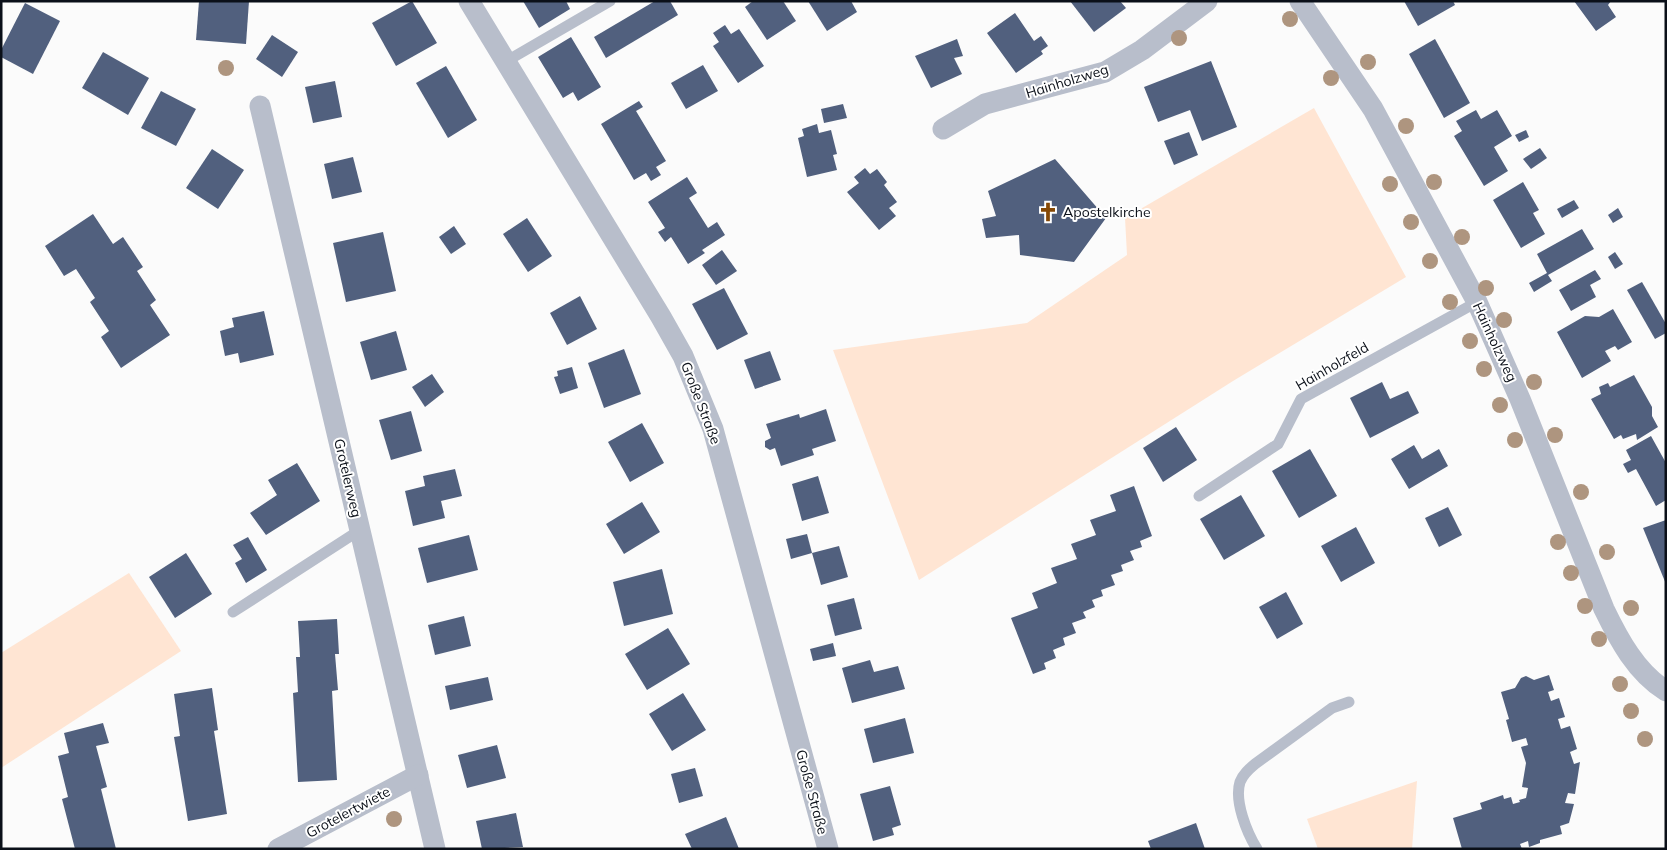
<svg xmlns="http://www.w3.org/2000/svg" width="1667" height="850" viewBox="0 0 1667 850" font-family="Mulish,sans-serif">
  <style>
    .green { fill: #ffe5d3 }
    .building { fill: #51607e }
    .lines { fill: none; stroke-linecap: round; stroke-linejoin: round }
    .lane { stroke: #b8becb; stroke-width: 11 }
    .street { stroke: #b8becb; stroke-width: 21 }
    .tree { fill: #ae957f }
    .labels { text-anchor: middle; dominant-baseline: central; stroke-width: 4; stroke-linejoin: round; paint-order: stroke }
    .street-label { font-size: 14px; fill: #0b1019; stroke: #fff }
    .poi-label { font-size: 14px; fill: #0b1019; stroke: #fff; text-anchor: start }
  </style>
  <rect width="100%" height="100%" fill="#fbfbfb"/>
  <!-- green -->
  <g class="green">
    <path d="M1314,108L1406,277L1233,381L919,580L833,350L1027,323L1127,255L1125,218Z"/>
    <path d="M129,573L181,651L1,768V653Z"/>
    <path d="M1417,781L1412,849H1318L1307,819Z"/>
  </g>
  <!-- building -->
  <g class="building">
    <path d="M199,1H249L246,44L196,40Z"/>
    <path d="M412,1L437,43L396,66L372,23Z"/>
    <path d="M523,1H566L570,9L539,28Z"/>
    <path d="M655,1H670L678,15L606,58L594,37Z"/>
    <path d="M753,1H783L796,21L767,40L745,7Z"/>
    <path d="M808,1H851L857,12L827,31Z"/>
    <path d="M1070,1H1120L1126,8L1094,32Z"/>
    <path d="M1404,1H1453L1455,5L1418,26Z"/>
    <path d="M1574,1H1611L1608,5L1616,17L1596,31Z"/>
    <path d="M25,3L60,21L33,74L1,57V50Z"/>
    <path d="M1015,13L1034,41L1041,36L1048,46L1041,51L1043,54L1016,73L987,33Z"/>
    <path d="M725,25L731,34L739,29L764,66L738,83L713,46L719,42L713,33Z"/>
    <path d="M272,35L298,52L282,77L256,59Z"/>
    <path d="M571,37L601,87L578,101L573,92L563,98L538,57Z"/>
    <path d="M957,39L963,56L954,58L962,74L931,88L915,56Z"/>
    <path d="M1435,39L1470,103L1444,118L1409,54Z"/>
    <path d="M103,52L149,78L128,115L82,88Z"/>
    <path d="M1211,61L1237,127L1202,141L1190,110L1158,122L1144,87Z"/>
    <path d="M703,65L718,91L686,109L671,83Z"/>
    <path d="M446,66L477,120L448,138L416,83Z"/>
    <path d="M335,81L342,117L313,123L305,87Z"/>
    <path d="M161,91L196,109L176,146L141,128Z"/>
    <path d="M639,101L643,107L636,111L666,161L656,167L661,175L651,181L646,173L634,180L601,124Z"/>
    <path d="M843,104L847,118L824,123L821,109Z"/>
    <path d="M1476,110L1481,119L1497,110L1512,136L1494,147L1508,171L1484,186L1454,136L1462,131L1456,121Z"/>
    <path d="M817,124L819,133L831,130L837,154L833,155L837,170L807,177L798,138L804,136L802,129Z"/>
    <path d="M1526,130L1529,137L1519,142L1515,135Z"/>
    <path d="M1189,132L1198,155L1174,165L1164,141Z"/>
    <path d="M1540,148L1547,158L1531,169L1523,159Z"/>
    <path d="M212,149L244,170L218,209L186,188Z"/>
    <path d="M353,157L362,192L332,199L324,164Z"/>
    <path d="M1055,159L1106,218L1074,262L1020,255L1019,235L986,238L982,219L996,216L988,191Z"/>
    <path d="M865,168L870,174L877,169L887,182L884,185L897,202L889,208L896,216L879,230L847,192L859,183L854,177Z"/>
    <path d="M687,177L697,193L689,198L708,228L717,222L725,235L702,250L705,253L688,264L671,237L665,242L658,232L665,228L648,202Z"/>
    <path d="M1523,182L1539,210L1533,213L1545,234L1521,248L1493,200Z"/>
    <path d="M1574,200L1579,208L1562,218L1557,209Z"/>
    <path d="M1618,208L1623,217L1613,223L1608,215Z"/>
    <path d="M93,214L113,244L123,237L143,267L137,271L156,300L150,305L170,335L121,368L101,337L109,331L90,302L95,298L76,269L64,276L45,246Z"/>
    <path d="M527,218L552,256L528,272L503,234Z"/>
    <path d="M454,226L466,244L451,254L439,237Z"/>
    <path d="M1582,229L1594,249L1548,275L1552,281L1534,292L1529,283L1547,273L1537,254Z"/>
    <path d="M383,232L396,291L346,302L333,243Z"/>
    <path d="M722,250L737,271L716,285L702,265Z"/>
    <path d="M1615,252L1623,264L1615,269L1608,257Z"/>
    <path d="M1595,270L1601,279L1590,285L1596,297L1571,311L1559,290Z"/>
    <path d="M1642,282L1666,324V333L1655,339L1627,290Z"/>
    <path d="M724,288L748,334L717,350L692,304Z"/>
    <path d="M580,296L597,329L567,345L550,313Z"/>
    <path d="M1613,309L1632,342L1618,350L1615,346L1605,351L1611,361L1582,378L1557,332L1585,316L1599,317Z"/>
    <path d="M264,311L274,355L240,363L238,353L225,356L220,331L234,327L232,318Z"/>
    <path d="M396,331L407,370L371,380L360,342Z"/>
    <path d="M624,349L641,394L604,408L588,363Z"/>
    <path d="M770,351L781,380L755,389L744,360Z"/>
    <path d="M572,367L578,388L560,394L554,377L558,376L557,371Z"/>
    <path d="M432,374L444,392L425,407L412,387Z"/>
    <path d="M1634,375L1652,407V416L1658,427L1637,440L1636,434L1623,439L1621,435L1614,439L1591,399L1601,394L1599,387L1608,383L1610,387Z"/>
    <path d="M1382,382L1390,399L1408,391L1419,413L1370,438L1350,398Z"/>
    <path d="M826,409L836,441L812,449L814,455L781,466L775,448L770,450L765,447V441L771,438L766,424L799,414L800,418Z"/>
    <path d="M411,411L422,451L391,460L379,420Z"/>
    <path d="M642,423L664,463L630,482L608,442Z"/>
    <path d="M1176,427L1197,460L1163,482L1143,448Z"/>
    <path d="M1651,436L1666,463V500L1656,506L1636,469L1628,473L1623,464L1631,460L1626,450Z"/>
    <path d="M1414,445L1422,459L1439,449L1448,466L1409,489L1391,459Z"/>
    <path d="M1310,449L1337,496L1299,518L1272,471Z"/>
    <path d="M297,463L320,501L266,535L250,513L277,495L268,480Z"/>
    <path d="M455,469L462,496L441,501L445,518L413,526L405,491L425,486L423,476Z"/>
    <path d="M818,476L829,513L802,521L792,484Z"/>
    <path d="M1134,486L1152,536L1140,541L1142,547L1130,551L1134,560L1121,565L1123,571L1111,575L1115,585L1101,590L1103,596L1092,600L1095,607L1083,612L1086,618L1072,623L1076,633L1063,638L1065,645L1053,650L1056,658L1044,663L1046,669L1033,674L1011,618L1038,608L1032,593L1057,583L1051,568L1077,559L1071,544L1096,535L1090,520L1116,511L1110,495Z"/>
    <path d="M1241,495L1265,536L1224,560L1200,519Z"/>
    <path d="M642,502L660,532L624,554L606,524Z"/>
    <path d="M1448,507L1462,535L1439,547L1425,518Z"/>
    <path d="M1666,520V584L1643,528Z"/>
    <path d="M1356,527L1375,563L1341,582L1321,546Z"/>
    <path d="M807,534L812,553L791,559L786,539Z"/>
    <path d="M469,535L478,570L427,583L418,548Z"/>
    <path d="M248,537L267,570L246,583L235,563L242,559L233,545Z"/>
    <path d="M839,546L848,577L821,585L812,553Z"/>
    <path d="M186,553L212,594L175,618L149,577Z"/>
    <path d="M662,569L673,614L624,626L613,582Z"/>
    <path d="M1286,592L1303,624L1277,639L1259,607Z"/>
    <path d="M854,598L862,629L835,636L827,605Z"/>
    <path d="M464,616L471,646L435,655L428,625Z"/>
    <path d="M337,619L339,654H335L338,690L332,691L337,780L298,782L293,693L298,692L296,657H300L298,621Z"/>
    <path d="M668,628L690,664L647,690L625,654Z"/>
    <path d="M833,643L836,656L813,661L810,649Z"/>
    <path d="M870,660L874,672L898,666L905,689L852,703L842,668Z"/>
    <path d="M1549,675L1554,690L1548,692L1551,701L1559,698L1565,717L1558,719L1561,729L1570,726L1577,749L1570,752L1574,764L1580,762L1575,794L1568,793L1565,803L1574,804L1569,823L1560,826L1562,834L1540,840V843L1529,847L1528,841L1520,844L1522,849H1462L1453,818L1482,809L1480,803L1503,795L1504,799L1511,797L1513,804L1520,802L1519,800L1526,798L1528,788L1522,787L1526,763L1521,747L1528,745L1526,738L1512,742L1506,720L1509,719L1501,692L1515,688L1521,678L1526,676L1534,680Z"/>
    <path d="M488,677L493,700L450,710L445,686Z"/>
    <path d="M212,688L218,730L214,731L227,814L188,821L174,737L180,736L174,694Z"/>
    <path d="M683,693L706,730L672,751L649,714Z"/>
    <path d="M905,718L914,753L873,763L864,729Z"/>
    <path d="M103,723L109,743L96,746L107,787L101,789L116,849H75L62,799L68,797L58,756L69,753L64,733Z"/>
    <path d="M497,745L506,778L467,788L458,755Z"/>
    <path d="M695,768L703,796L679,803L671,774Z"/>
    <path d="M890,786L901,825L892,828L894,835L873,841L860,794Z"/>
    <path d="M516,813L523,847L482,849L476,821Z"/>
    <path d="M726,817L739,849H692L685,834Z"/>
    <path d="M1196,823L1205,849H1151L1148,841Z"/>
  </g>
  <g class="lines">
    <!-- lane -->
    <g class="lane">
      <path d="M505,62L610,1"/>
      <path d="M1199,496L1278,444L1301,399L1477,302"/>
      <path d="M233,612L360,530"/>
      <path d="M1257,849C1247,833 1234,801 1240,782C1243,774 1249,769 1255,764L1332,708L1349,702"/>
    </g>
    <!-- street -->
    <g class="street">
      <path d="M469,1L661,317L683,356L713,429L828,849"/>
      <path d="M1300,1L1373,109L1477,302L1520,399L1604,609C1619,640 1636,672 1666,691"/>
      <path d="M260,106L435,849"/>
      <path d="M943,129L985,104L1105,72L1142,50L1207,1"/>
      <path d="M278,849L418,775"/>
    </g>
  </g>
  <!-- trees -->
  <g class="tree">
    <circle cx="1290" cy="19" r="8"/>
    <circle cx="1179" cy="38" r="8"/>
    <circle cx="1368" cy="62" r="8"/>
    <circle cx="226" cy="68" r="8"/>
    <circle cx="1331" cy="78" r="8"/>
    <circle cx="1406" cy="126" r="8"/>
    <circle cx="1434" cy="182" r="8"/>
    <circle cx="1390" cy="184" r="8"/>
    <circle cx="1411" cy="222" r="8"/>
    <circle cx="1462" cy="237" r="8"/>
    <circle cx="1430" cy="261" r="8"/>
    <circle cx="1486" cy="288" r="8"/>
    <circle cx="1450" cy="302" r="8"/>
    <circle cx="1504" cy="320" r="8"/>
    <circle cx="1470" cy="341" r="8"/>
    <circle cx="1484" cy="369" r="8"/>
    <circle cx="1534" cy="382" r="8"/>
    <circle cx="1500" cy="405" r="8"/>
    <circle cx="1555" cy="435" r="8"/>
    <circle cx="1515" cy="440" r="8"/>
    <circle cx="1581" cy="492" r="8"/>
    <circle cx="1558" cy="542" r="8"/>
    <circle cx="1607" cy="552" r="8"/>
    <circle cx="1571" cy="573" r="8"/>
    <circle cx="1585" cy="606" r="8"/>
    <circle cx="1631" cy="608" r="8"/>
    <circle cx="1599" cy="639" r="8"/>
    <circle cx="1620" cy="684" r="8"/>
    <circle cx="1631" cy="711" r="8"/>
    <circle cx="1645" cy="739" r="8"/>
    <circle cx="394" cy="819" r="8"/>
  </g>
  <!-- icons -->
  <defs>
    <symbol id="church-bare" viewBox="-9 -9 18 18"><path d="M-1.2-6h2.4v3.5h3.3v2.4h-3.3V6h-2.4V-.1h-3.3v-2.4h3.3Z" fill="#854805" stroke="#fff" stroke-width="2.5" paint-order="stroke"/></symbol>
  </defs>
  <g fill-rule="evenodd">
    <use href="#church-bare" x="1034" y="198" width="28" height="28"/>
  </g>
  <g class="labels">
    <!-- street labels -->
    <g class="street-label">
      <text transform="translate(1067 81) rotate(-17)">Hainholzweg</text>
      <text transform="translate(1495 342) rotate(65)">Hainholzweg</text>
      <text transform="translate(1332 366) rotate(-30)">Hainholzfeld</text>
      <text transform="translate(701 403) rotate(69)">Große Straße</text>
      <text transform="translate(348 478) rotate(77)">Grotelerweg</text>
      <text transform="translate(812 792) rotate(75)">Große Straße</text>
      <text transform="translate(348 812) rotate(-28)">Grotelertwiete</text>
    </g>
    <!-- poi labels -->
    <g class="poi-label">
      <text x="1063" y="212">Apostelkirche</text>
    </g>
  </g>
  <!-- border -->
  <rect width="1667" height="850" fill="none" stroke="#0b1019" stroke-width="5"/>
</svg>
